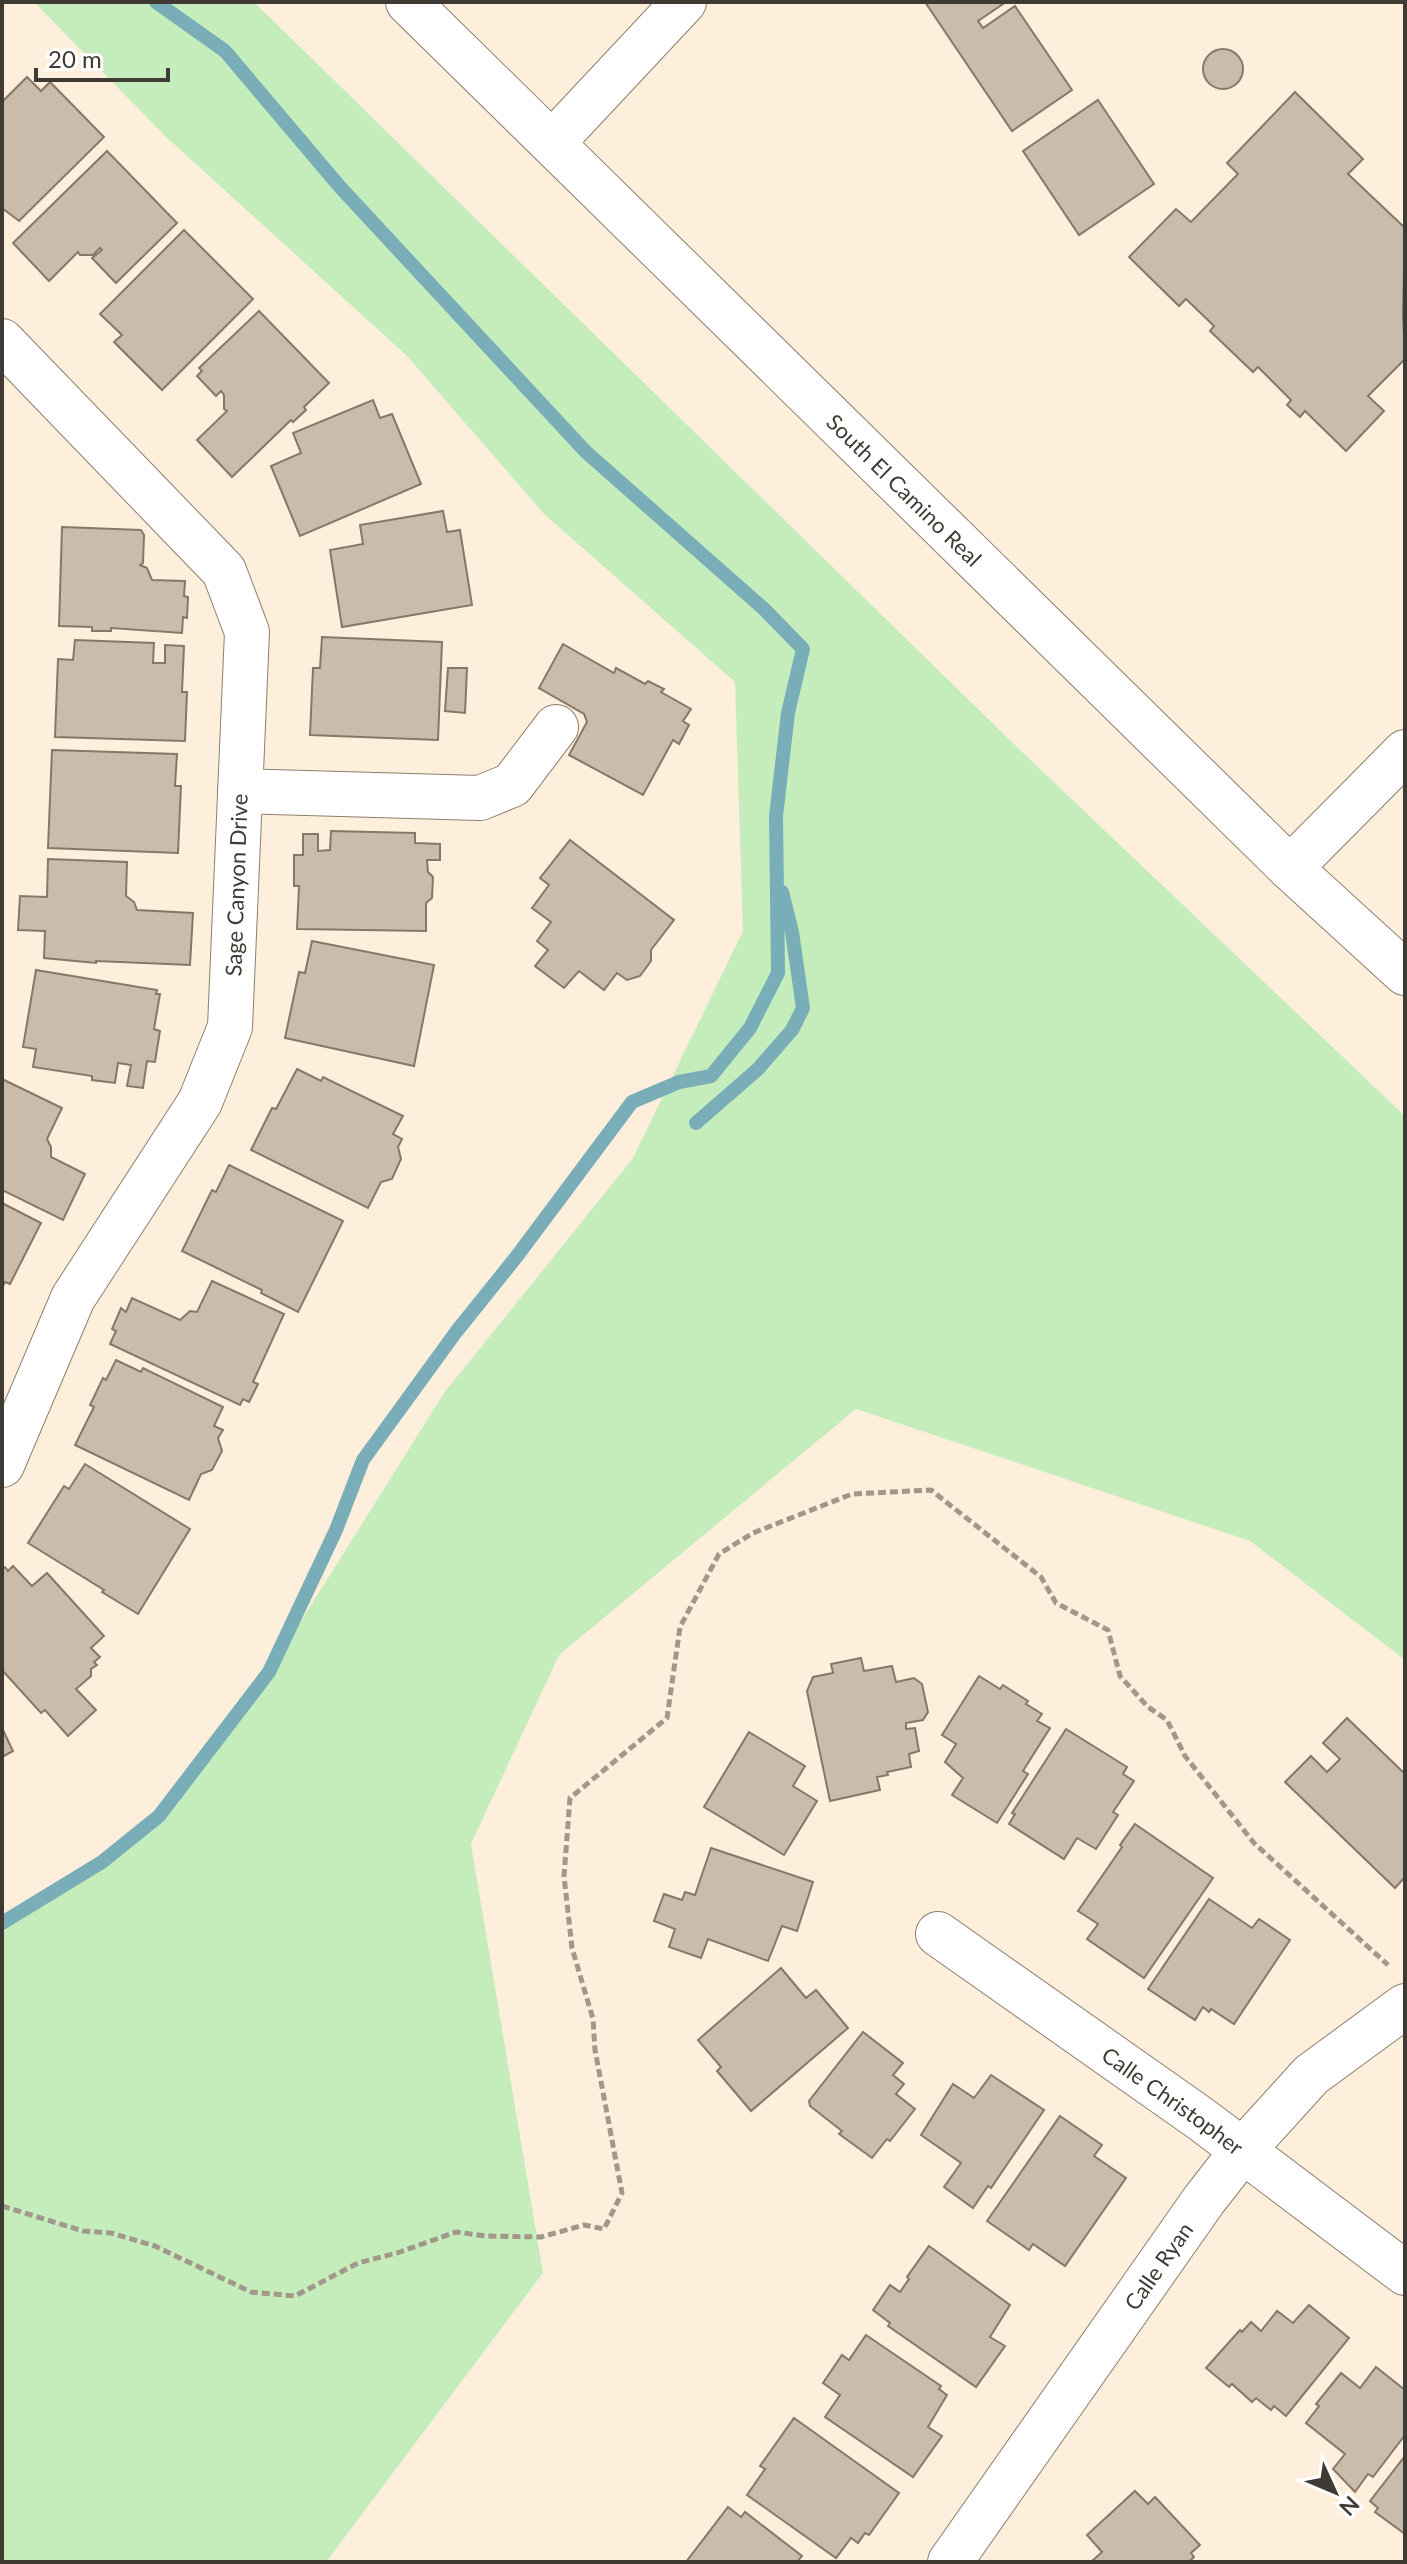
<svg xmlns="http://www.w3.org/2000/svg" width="1407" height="2564" viewBox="0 0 1407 2564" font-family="Lato,sans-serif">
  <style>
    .green { fill: #c5edbb }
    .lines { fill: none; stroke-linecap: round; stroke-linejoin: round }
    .stream { stroke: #79aeb8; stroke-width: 14 }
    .building { fill: #c9bcaa; stroke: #857868; stroke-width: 2 }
    .minor-casing { stroke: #8c7f6e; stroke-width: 46 }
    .major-casing { stroke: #8c7f6e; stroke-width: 46 }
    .path { stroke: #a1978a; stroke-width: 5; stroke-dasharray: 8 4; stroke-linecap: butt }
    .minor { stroke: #fff; stroke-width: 44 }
    .major { stroke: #fff; stroke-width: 44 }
    .labels { text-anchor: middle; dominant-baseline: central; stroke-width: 7; stroke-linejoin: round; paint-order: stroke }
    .street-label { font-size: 22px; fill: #3f3a33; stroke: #fff }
  </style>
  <rect width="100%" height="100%" fill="#feefdd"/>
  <!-- green -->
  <path class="green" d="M34,2H254L1018,748L1405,1116V1660L1250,1541L856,1409L559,1655L471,1844L543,2273L326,2562H2V1923L102,1862L159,1816L269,1672L444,1393L633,1158L743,931L735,682L544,514L407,356L165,136Z"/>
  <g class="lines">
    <!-- stream -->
    <g class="stream">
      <path d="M696,1123L758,1069L792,1030L803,1008L792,932L782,892"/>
      <path d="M2,1923L102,1862L159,1816L269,1672L336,1530L363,1460L456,1332L517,1256L632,1102L679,1082L711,1076L750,1028L778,973L776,816L788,713L803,649L764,609L586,452L340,187L225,51L156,2"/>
    </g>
  </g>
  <!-- building -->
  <g class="building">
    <path d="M925,2H1006L978,21L983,28L1015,6L1072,90L1012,131Z"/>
    <circle cx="1223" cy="69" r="20"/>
    <path d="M27,77L41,91L50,82L104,137L19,221L2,208V102Z"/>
    <path d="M1295,92L1363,159L1348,174L1405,228L1403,314L1405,359L1368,396L1384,411L1346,451L1305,411L1300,417L1287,405L1291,400L1258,367L1253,372L1210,331L1214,326L1186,299L1179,306L1129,257L1176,209L1191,222L1238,174L1227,163Z"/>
    <path d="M1098,100L1154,184L1079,235L1023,151Z"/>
    <path d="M107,151L177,223L116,283L92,258L102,250L100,248L93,255H80L78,252L49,281L13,243Z"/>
    <path d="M184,230L253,299L162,390L114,342L122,335L100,314Z"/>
    <path d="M259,311L329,383L304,407L306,410L293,422L291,420L232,477L197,440L227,411L224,409V395L221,391L216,396L197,376L202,371L199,368Z"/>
    <path d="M373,400L380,418L392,414L421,484L300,536L271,466L301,453L293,433Z"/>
    <path d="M443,511L447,532L460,530L472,605L342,627L330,550L363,544L360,525Z"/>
    <path d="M62,527L141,530L144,535L143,563L140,565L147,568L152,580L185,581L184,596L188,597L187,618L183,617L182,633L111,628V631H92V627L59,626Z"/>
    <path d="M322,637L442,642L438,740L310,735L313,668H320Z"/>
    <path d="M75,640L154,643L153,663H165V645L184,646L182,692H187L185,741L55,737L58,659L73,660Z"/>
    <path d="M563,644L614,673L616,668L645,684L648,681L664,689L661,692L691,709L683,721L689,725L679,744L673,740L643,795L569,755L587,722L584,714L539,688Z"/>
    <path d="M448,668H467L465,713L445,711Z"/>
    <path d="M52,750L177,754L175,786H181L178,853L48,848Z"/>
    <path d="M331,831L415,833V843L440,844V860H427L428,872L433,877L432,898L426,903V931L297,929L299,886H294V855H303V834H318V851L330,850Z"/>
    <path d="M570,840L674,920L651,950V961L640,976L627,980L617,973L604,990L579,971L564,988L535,966L548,950L537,941L551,922L532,908L549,885L540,878Z"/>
    <path d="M48,859L127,862L126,896L134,902L137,910L193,913L190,965L96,961V963L44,958L45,931L18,930L20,896L47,897Z"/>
    <path d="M312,941L434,965L414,1066L285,1038L299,972L305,973Z"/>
    <path d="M36,970L157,990L156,994H160L154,1029L160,1031L155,1062L147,1061L143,1088L127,1086L131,1065L118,1063L115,1083L92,1080V1076L33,1067L36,1049L23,1047Z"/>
    <path d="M297,1069L321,1081L323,1077L403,1116L393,1134L402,1139L398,1147L401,1159L392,1179L381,1182L368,1208L251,1150L272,1108L276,1109Z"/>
    <path d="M2,1079L62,1108L47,1139L51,1147V1157L85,1174L63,1220L2,1190Z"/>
    <path d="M229,1165L343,1221L298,1312L261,1293L262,1290L182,1251L212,1190L216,1192Z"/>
    <path d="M2,1203L41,1223L10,1284L5,1282L2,1288Z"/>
    <path d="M212,1281L284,1314L253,1382L258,1384L249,1402L243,1399L240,1405L110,1344L116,1331L112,1329L121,1308L126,1312L132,1298L180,1320L190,1311L197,1312Z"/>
    <path d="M116,1360L141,1372L143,1368L223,1407L214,1426L223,1430L218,1438L222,1451L212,1470L201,1474L189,1500L75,1445L94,1407L90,1405L103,1378L106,1380Z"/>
    <path d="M85,1464L190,1529L138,1614L102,1592L104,1590L28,1543L64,1486L69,1489Z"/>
    <path d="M13,1566L32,1586L47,1573L104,1636L91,1648L100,1657L94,1662L97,1665L91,1669V1676L76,1689L96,1710L68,1736L45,1710L41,1713L2,1670V1569L5,1567L8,1571Z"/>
    <path d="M861,1658L864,1671L892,1666L896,1682L914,1678L922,1684L928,1712L923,1720L906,1723V1729L915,1728L919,1751L909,1754L911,1767L887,1772L888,1775L877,1777L880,1790L830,1801L807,1691L813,1677L833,1673L831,1664Z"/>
    <path d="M979,1676L1000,1689L1003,1685L1028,1701L1026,1704L1042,1714L1037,1721L1050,1728L1023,1771L1028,1774L997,1823L952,1795L963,1778L945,1762L956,1744L942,1735Z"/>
    <path d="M1347,1718L1405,1774V1877L1395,1888L1285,1782L1311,1756L1327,1772L1340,1759L1323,1743Z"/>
    <path d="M2,1728L13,1751L2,1757Z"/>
    <path d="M1066,1729L1127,1767L1123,1774L1134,1781L1113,1812L1118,1815L1096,1849L1077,1838L1064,1859L1009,1824L1015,1814L1012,1813Z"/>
    <path d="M749,1732L805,1766L793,1786L817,1801L784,1855L704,1807Z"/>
    <path d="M1135,1824L1213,1878L1144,1978L1087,1939L1098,1924L1078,1911L1122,1847L1120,1845Z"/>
    <path d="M711,1848L813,1882L797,1931L782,1926L768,1961L708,1939L701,1958L669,1947L675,1929L654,1921L664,1894L682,1900L685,1892L695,1895Z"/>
    <path d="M1209,1899L1252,1928L1259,1919L1290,1940L1234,2024L1211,2009L1209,2012L1203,2007L1195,2020L1148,1989Z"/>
    <path d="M781,1968L806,1998L816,1990L848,2028L751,2111L717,2071L721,2067L698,2040Z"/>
    <path d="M863,2032L903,2063L893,2075L904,2084L896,2094L915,2109L890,2141L887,2139L872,2158L839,2134L842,2131L810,2106L809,2101Z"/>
    <path d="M991,2075L1044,2110L991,2188L988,2186L973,2208L944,2187L961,2163L921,2135L953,2084L974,2098Z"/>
    <path d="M1060,2116L1102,2145L1094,2156L1126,2178L1065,2266L1033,2244L1029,2250L987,2221Z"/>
    <path d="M929,2246L1010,2305L990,2337L1005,2346L976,2387L888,2326L890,2323L873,2310L890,2285L900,2292L909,2279L907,2277Z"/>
    <path d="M1309,2305L1349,2338L1286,2416L1274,2406L1271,2410L1256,2398L1252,2402L1232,2384L1229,2387L1206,2368L1240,2330L1242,2332L1251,2322L1261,2331L1277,2311L1293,2323Z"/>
    <path d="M866,2335L941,2386L939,2389L947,2395L928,2427L942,2436L913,2477L825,2417L840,2395L823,2383L842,2355L849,2360Z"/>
    <path d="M1376,2367L1405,2390V2435L1373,2477L1368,2474L1355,2492L1333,2469L1345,2454L1306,2423L1319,2406L1316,2404L1341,2373L1360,2388Z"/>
    <path d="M794,2418L899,2493L869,2535L865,2533L858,2543L851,2538L836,2558L747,2495L765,2469L760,2466Z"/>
    <path d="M1405,2456V2534L1375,2512L1378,2508L1370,2501Z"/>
    <path d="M1135,2491L1148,2504L1155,2497L1200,2545L1191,2553L1194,2557L1189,2562H1091L1102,2552L1087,2535Z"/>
    <path d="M728,2507L741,2517L745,2512L802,2556L797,2562H686Z"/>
  </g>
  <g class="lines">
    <defs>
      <g id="minor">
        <path d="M552,143L684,2"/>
        <path d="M2,341L224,571L247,632L230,1027L200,1102L73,1298L2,1465"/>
        <path d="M240,791L480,798L512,785L556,727"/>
        <path d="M1290,868L1405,752"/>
        <path id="s1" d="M938,1934L1201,2119L1405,2273"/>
        <path id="s2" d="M950,2562L1204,2200L1243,2150L1311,2075L1405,2006"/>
      </g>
      <g id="major">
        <path id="s3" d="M408,2L1290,868L1405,973"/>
      </g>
    </defs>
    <!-- minor casing -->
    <use href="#minor" class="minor-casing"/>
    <!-- major casing -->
    <use href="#major" class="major-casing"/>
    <!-- path -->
    <path class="path" d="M2,2206L83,2231L111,2233L155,2246L251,2292L295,2296L358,2263L397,2253L456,2232L486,2236L541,2237L584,2225L604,2229L622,2193L595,2050L593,2019L572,1948L564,1876L570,1798L667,1718L680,1627L719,1554L753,1533L852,1494L931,1490L1041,1577L1056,1603L1108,1630L1120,1676L1148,1707L1167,1720L1185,1756L1254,1843L1388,1965"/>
    <!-- minor -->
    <use href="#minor" class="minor"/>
    <!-- major -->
    <use href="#major" class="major"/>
  </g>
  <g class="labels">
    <!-- street labels -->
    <g class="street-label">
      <text stroke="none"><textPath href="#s3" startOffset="696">South El Camino Real</textPath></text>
      <text transform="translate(236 885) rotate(-88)">Sage Canyon Drive</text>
      <text stroke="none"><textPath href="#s1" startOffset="288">Calle Christopher</textPath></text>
      <text stroke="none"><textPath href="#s2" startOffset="362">Calle Ryan</textPath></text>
    </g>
  </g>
  <!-- border -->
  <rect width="1407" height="2564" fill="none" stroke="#3f3a33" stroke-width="8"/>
  <!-- north arrow -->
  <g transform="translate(1335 2492) rotate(134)" stroke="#ffffff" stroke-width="6" paint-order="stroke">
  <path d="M0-6L14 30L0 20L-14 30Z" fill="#3f3a33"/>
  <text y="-12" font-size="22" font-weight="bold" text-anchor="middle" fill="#3f3a33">N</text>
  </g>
  <!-- scale -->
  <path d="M36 68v12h132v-12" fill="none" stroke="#3f3a33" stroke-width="4"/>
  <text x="48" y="68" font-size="24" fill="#3f3a33" stroke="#ffffff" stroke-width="6" paint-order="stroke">20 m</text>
</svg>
